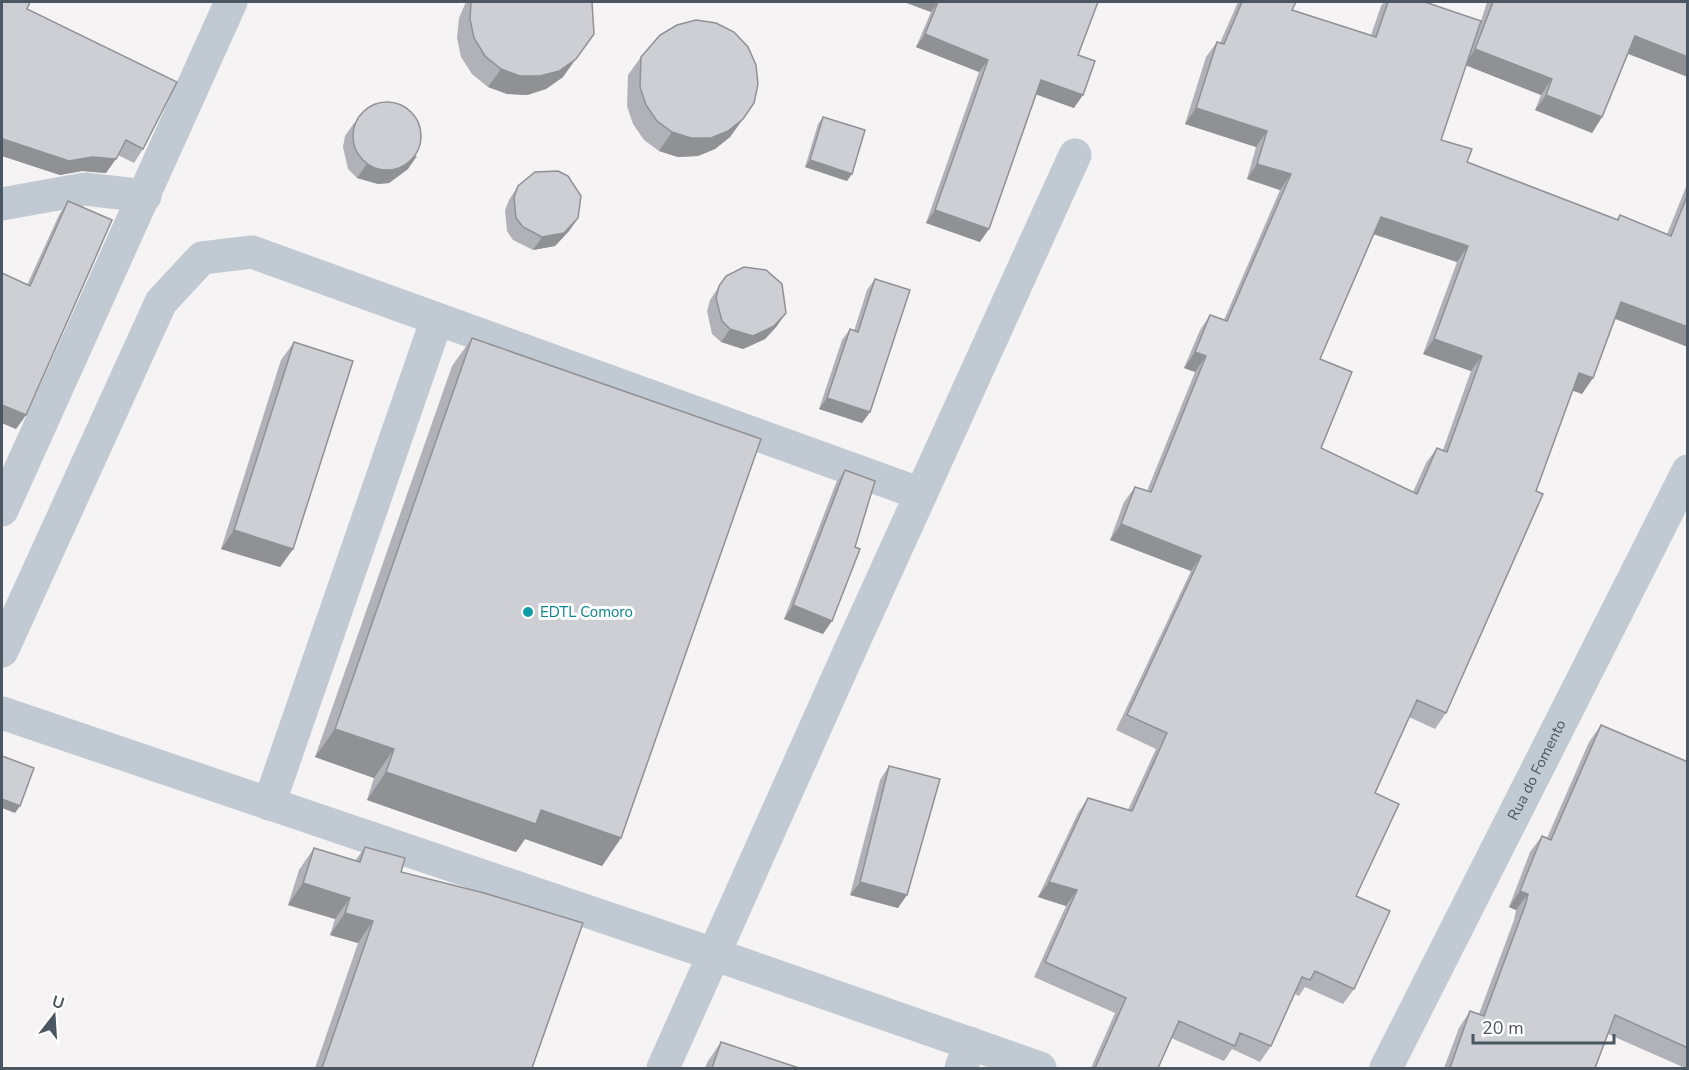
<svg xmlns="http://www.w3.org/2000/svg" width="1689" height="1070" viewBox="0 0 1689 1070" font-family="'Nunito Sans',sans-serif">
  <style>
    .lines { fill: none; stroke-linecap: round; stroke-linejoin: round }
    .minor { stroke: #c1cad2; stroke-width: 33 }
    .wall { fill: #b0b2b7; fill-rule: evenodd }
    .shaded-wall { fill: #909195 }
    .building { fill: #cdcfd5; stroke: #909195; stroke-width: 1.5; fill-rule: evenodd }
    .culture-dot { fill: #0f9aa8; stroke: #fff; stroke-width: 2 }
    .labels { text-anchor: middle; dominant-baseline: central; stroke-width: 6; stroke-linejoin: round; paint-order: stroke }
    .culture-label { font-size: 15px; fill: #0d838f; stroke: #fff; text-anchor: start }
    .street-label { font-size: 15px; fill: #4a5661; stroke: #fff }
  </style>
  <rect width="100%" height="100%" fill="#f5f3f3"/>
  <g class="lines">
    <!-- minor -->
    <g class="minor">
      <path d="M2,204L85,189L145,196"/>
      <path d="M2,510L231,2"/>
      <path d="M2,651L161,302L202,258L252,252L921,494"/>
      <path d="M2,713L716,955L1040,1068"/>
      <path d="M269,804L437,319"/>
      <path d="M663,1068L846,659L1075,155"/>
      <path d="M961,1068L970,1043"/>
      <path id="s1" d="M1386,1068L1688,471"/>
    </g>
  </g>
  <!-- wall -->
  <g class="wall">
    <path d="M2,2L27,9L143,149L134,163L118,155L106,173L82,171L60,175L2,156Z"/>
    <path d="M466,2H592L563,77L546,89L527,95L507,94L488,87L472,74L461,57L457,38L459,18Z"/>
    <path d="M904,2H1098L1078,55L1074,108L1036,94L980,242L926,223L979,72L916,47L931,12Z"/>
    <path d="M1238,2H1296L1292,10L1371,35L1381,6L1384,2H1425L1481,21L1487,2H1688V77L1628,54L1602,117L1592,133L1535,110L1541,95L1466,65L1441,140L1467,162L1616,220L1620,215L1667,234L1688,182V347L1615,319L1582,394L1573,390L1446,713L1435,729L1409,717L1375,793L1356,896L1354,989L1343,1004L1305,987L1299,996L1295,994L1271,1046L1260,1062L1232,1049L1224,1061L1171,1038L1158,1068H1091L1115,1013L1034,977L1066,906L1038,897L1078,813L1088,798L1128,810L1156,749L1116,730L1191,571L1110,540L1124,502L1135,487L1147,491L1195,372L1184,368L1200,330L1210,315L1224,320L1280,190L1247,179L1256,147L1185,124L1206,57L1217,42L1220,43ZM1374,234L1457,262L1423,354L1471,371L1443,450L1437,448L1426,463L1413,492L1321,448L1320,359Z"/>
    <path d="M641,57L743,119L730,137L715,149L698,156L678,157L659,151L644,140L633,124L627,106L628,75Z"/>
    <path d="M823,117L847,181L805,167L818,124Z"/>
    <path d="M354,123L408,169L389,183L378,184L357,178L348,169L343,147L345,136Z"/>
    <path d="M518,186L578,218L569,231L555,246L533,250L513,240L507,231L505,210L509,200Z"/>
    <path d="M68,201L26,415L16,429L2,423V273L27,285L59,215Z"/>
    <path d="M726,276L777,326L765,339L743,349L721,342L712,334L707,311L710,300Z"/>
    <path d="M875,279L870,412L862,423L819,409L842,340L850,329L854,331L867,290Z"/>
    <path d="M472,338L621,838L602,866L525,839L516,852L367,800L374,778L315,757L452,366Z"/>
    <path d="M294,342L293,549L280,567L221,549L281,360Z"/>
    <path d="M845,470L823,634L784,619L836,483Z"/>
    <path d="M1601,725L1686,762L1688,758V1068H1685L1608,1034L1595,1068H1444L1459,1028L1470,1011L1479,1014L1514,920L1516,910L1509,907L1530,852L1542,836L1547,838L1589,742Z"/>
    <path d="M889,766L898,908L850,895L880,780Z"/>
    <path d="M365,847L401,872L532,1068H315L358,943L330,935L335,919L288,905L299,870L314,848L355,861Z"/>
    <path d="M721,1042L799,1068H705L708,1061Z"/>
  </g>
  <!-- shaded-wall -->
  <g class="shaded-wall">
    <path d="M904,2H938L931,12Z"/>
    <path d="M594,34L563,77L546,89L527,95L507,94L488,87L501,69Z"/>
    <path d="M925,34L988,60L979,72L916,47Z"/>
    <path d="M1635,36L1688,57V77L1624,52Z"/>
    <path d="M1475,49L1552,79L1541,95L1465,65Z"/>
    <path d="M1041,80L1083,95L1074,108L1032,93Z"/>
    <path d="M1546,95L1602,117L1592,133L1535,110Z"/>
    <path d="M1196,108L1267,131L1256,147L1185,124Z"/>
    <path d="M743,119L730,137L715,149L698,156L678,157L659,151L672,132Z"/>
    <path d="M3,139L92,157L116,159L106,173L82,171L60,175L2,156V142Z"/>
    <path d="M417,156L408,169L389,183L378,184L357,178L366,165Z"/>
    <path d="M810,160L852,174L847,181L805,167Z"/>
    <path d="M1257,164L1291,174L1280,190L1247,179Z"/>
    <path d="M935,210L989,229L980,242L926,223Z"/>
    <path d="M1381,217L1468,246L1457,262L1370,233Z"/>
    <path d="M578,218L569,231L555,246L533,250L542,237Z"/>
    <path d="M1621,302L1688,327V347L1611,317Z"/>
    <path d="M786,313L777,326L765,339L743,349L721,342L730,329Z"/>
    <path d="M1434,339L1482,356L1471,371L1423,354Z"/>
    <path d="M1195,352L1206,356L1195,372L1184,368Z"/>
    <path d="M1579,373L1593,378L1582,394L1568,389Z"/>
    <path d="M827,398L870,412L862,423L819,409Z"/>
    <path d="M2,405L26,415L16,429L2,423Z"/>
    <path d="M1121,524L1201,556L1191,571L1110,540Z"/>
    <path d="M234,530L293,549L280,567L221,549Z"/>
    <path d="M793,605L832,621L823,634L784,619Z"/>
    <path d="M335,729L394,749L374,778L315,757Z"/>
    <path d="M386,772L541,810L621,838L602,866L525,839L516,852L367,800Z"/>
    <path d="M2,799L20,806L15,813L2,808Z"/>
    <path d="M860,882L907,895L898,908L850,895Z"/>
    <path d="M1049,882L1077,890L1066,906L1038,897Z"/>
    <path d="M303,883L350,898L335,919L288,905Z"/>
    <path d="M1520,891L1528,894L1516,910L1509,907Z"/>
    <path d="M345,913L373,921L358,943L330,935Z"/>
  </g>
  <!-- building -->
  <g class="building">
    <path d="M2,2H30L27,9L177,82L143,149L126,140L116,159L92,157L69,161L3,139L2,144Z"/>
    <path d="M471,2H592L594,34L576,59L559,71L540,76H520L501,69L485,56L474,38L470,19Z"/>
    <path d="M938,2H1098L1078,55L1095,61L1083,95L1041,80L989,229L935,210L988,60L925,34Z"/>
    <path d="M1242,2H1296L1292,10L1376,37L1388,2H1425L1481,21L1441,140L1472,149L1467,162L1618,220L1620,215L1671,236L1688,194V327L1621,302L1593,378L1579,373L1536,491L1543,494L1446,713L1417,700L1375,793L1399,804L1356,896L1390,911L1354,989L1315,971L1310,980L1302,977L1271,1046L1240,1033L1235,1046L1179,1021L1158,1068H1095L1126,998L1045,962L1077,890L1049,882L1088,798L1132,811L1167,733L1127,715L1201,556L1121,524L1135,487L1151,492L1206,356L1195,352L1210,315L1227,321L1291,174L1257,164L1267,131L1196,108L1217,42L1224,44ZM1381,217L1468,246L1434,339L1482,356L1447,452L1437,448L1417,494L1321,448L1352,372L1320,359Z"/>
    <path d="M1493,2H1688V57L1635,36L1602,117L1546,95L1552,79L1475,49Z"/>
    <path d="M696,20L716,23L734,32L748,47L756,65L758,84L754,103L743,119L728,131L711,138H691L672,132L657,121L646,105L640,87L641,57L660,35L677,25Z"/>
    <circle cx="387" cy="136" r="34"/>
    <path d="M823,117L865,130L852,174L810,160Z"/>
    <path d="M558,171L568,176L581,196L578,218L564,233L542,237L523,227L516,218L514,197L518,186L535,172Z"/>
    <path d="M68,201L112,220L26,415L2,405V273L30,286Z"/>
    <path d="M744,267L766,270L782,284L786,313L774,326L753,336L730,329L722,321L716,298L719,286L726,276Z"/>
    <path d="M875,279L910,290L870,412L827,398L850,329L858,332Z"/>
    <path d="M472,338L761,439L621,838L541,810L536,824L386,772L394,749L335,729Z"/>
    <path d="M294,342L353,361L293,549L234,530Z"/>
    <path d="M845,470L875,481L855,547L860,549L832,621L793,605Z"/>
    <path d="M1601,725L1688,762V1048L1615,1015L1595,1068H1450L1470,1011L1484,1016L1526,903L1528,894L1520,891L1542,836L1551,840Z"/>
    <path d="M2,756L34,768L20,806L2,799Z"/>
    <path d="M889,766L940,779L907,895L860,882Z"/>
    <path d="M365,847L405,858L401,872L484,893L583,923L532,1068H322L373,921L345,913L350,898L303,883L314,848L360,862Z"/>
    <path d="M721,1042L799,1068H712Z"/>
  </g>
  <!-- markers -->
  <circle class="culture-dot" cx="528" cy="612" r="6"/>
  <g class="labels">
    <!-- culture labels -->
    <g class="culture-label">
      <text x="540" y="612">EDTL Comoro</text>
    </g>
    <!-- street labels -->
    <g class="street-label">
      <text stroke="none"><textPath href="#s1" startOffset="334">Rua do Fomento</textPath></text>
    </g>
  </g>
  <!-- border -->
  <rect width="1689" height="1070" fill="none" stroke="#4a5661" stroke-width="6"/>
  <!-- north arrow -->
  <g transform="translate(54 1016) rotate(17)" stroke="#ffffff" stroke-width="4.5" paint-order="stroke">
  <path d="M0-4.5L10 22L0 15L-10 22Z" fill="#4a5661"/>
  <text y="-9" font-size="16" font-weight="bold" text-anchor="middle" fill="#4a5661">U</text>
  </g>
  <!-- scale -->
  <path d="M1473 1034v9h141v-9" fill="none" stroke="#4a5661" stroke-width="3"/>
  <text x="1482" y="1034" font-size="18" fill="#4a5661" stroke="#ffffff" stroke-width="4.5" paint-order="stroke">20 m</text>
</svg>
